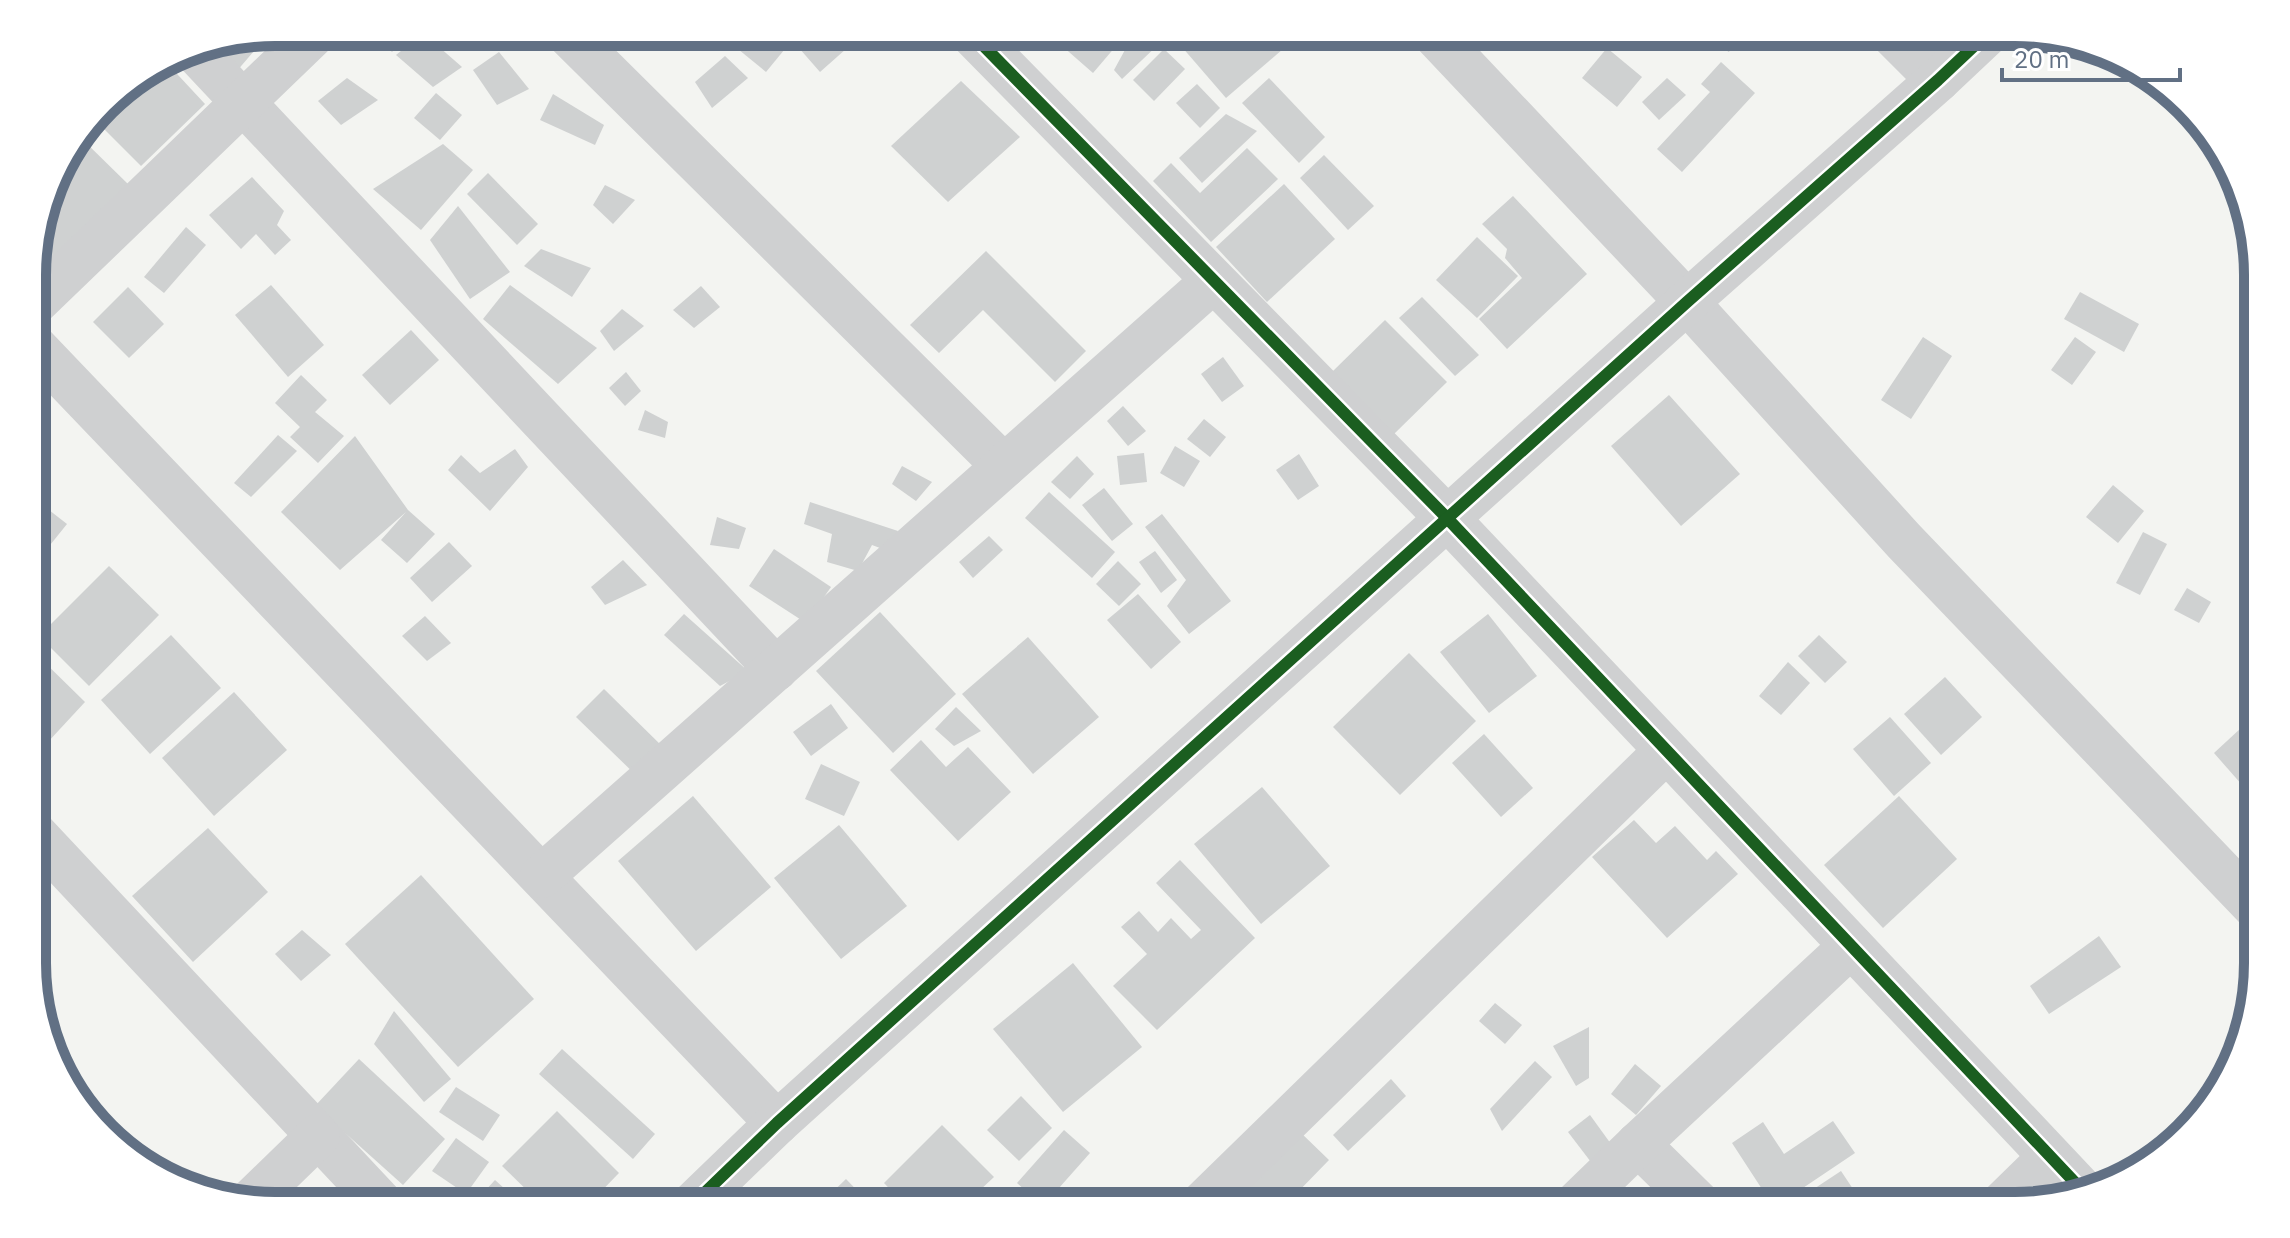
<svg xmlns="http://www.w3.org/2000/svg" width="2290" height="1238" viewBox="0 0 2290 1238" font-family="'IBM Plex Sans',sans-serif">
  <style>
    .building { fill: #cfd1d1 }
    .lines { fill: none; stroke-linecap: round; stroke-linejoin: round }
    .minor { stroke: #cfd0d1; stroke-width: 44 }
    .cycleway-casing { stroke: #fff; stroke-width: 17 }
    .cycleway { stroke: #1b5e20; stroke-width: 12 }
    .rim { fill: none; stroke: #617084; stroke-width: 10 }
  </style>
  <rect width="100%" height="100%" fill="#f3f4f1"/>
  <!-- building -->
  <g class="building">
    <path d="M372,32H411L392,52Z"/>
    <path d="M451,32H488L474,47L450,36Z"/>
    <path d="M750,32H774L789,44L766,72L733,45Z"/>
    <path d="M817,32H844L855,41L820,72L799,48Z"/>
    <path d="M1057,32H1100L1116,46L1093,73L1053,38Z"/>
    <path d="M1111,32H1152L1162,41L1122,79L1114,70L1126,48Z"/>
    <path d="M1183,32H1268L1283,49L1226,98L1175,39Z"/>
    <path d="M1705,32H1740L1729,52L1702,36Z"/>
    <path d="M423,33L462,67L433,87L396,55Z"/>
    <path d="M240,39L254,51L236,72L206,46Z"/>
    <path d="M1607,48L1642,77L1617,107L1582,78Z"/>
    <path d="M1164,49L1185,69L1154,101L1133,80Z"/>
    <path d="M499,52L529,89L497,105L473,70Z"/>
    <path d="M725,56L748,78L712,108L695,82Z"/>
    <path d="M165,61L205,104L141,166L94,119L128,85Z"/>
    <path d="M1721,62L1755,93L1682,172L1657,149L1710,92L1701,84Z"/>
    <path d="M347,78L378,100L341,125L318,101Z"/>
    <path d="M1269,78L1325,137L1299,163L1242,103Z"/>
    <path d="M1667,78L1686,95L1659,120L1642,102Z"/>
    <path d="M961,81L1020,137L948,202L891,146Z"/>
    <path d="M1197,84L1220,108L1200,128L1176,103Z"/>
    <path d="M436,93L462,115L440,140L414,118Z"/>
    <path d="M553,94L604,125L595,145L540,120Z"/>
    <path d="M1226,114L1257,131L1202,183L1179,158Z"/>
    <path d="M80,137L130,186L53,262L34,243L57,167Z"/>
    <path d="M443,144L473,170L421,230L373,189Z"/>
    <path d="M1247,148L1278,179L1211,242L1153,181L1171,163L1200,193Z"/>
    <path d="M1324,155L1374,206L1348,230L1300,178Z"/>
    <path d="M488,173L538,224L517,245L467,194Z"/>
    <path d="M252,177L284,211L277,225L291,240L275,255L256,234L241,249L209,215Z"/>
    <path d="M1284,184L1335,239L1267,302L1216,247Z"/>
    <path d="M605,185L635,200L613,224L593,205Z"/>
    <path d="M1513,196L1587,274L1507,349L1479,319L1522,278L1505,258L1507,249L1482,224Z"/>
    <path d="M458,206L510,272L470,299L430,240Z"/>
    <path d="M186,227L206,245L164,293L144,277Z"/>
    <path d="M1477,237L1518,276L1477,318L1436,280Z"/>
    <path d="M541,249L591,268L572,297L524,266Z"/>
    <path d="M986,251L1086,351L1055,382L983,310L939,353L910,325Z"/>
    <path d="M271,285L324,345L288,377L235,315Z"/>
    <path d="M510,285L597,348L558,384L483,319Z"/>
    <path d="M701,286L720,307L694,328L673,310Z"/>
    <path d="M128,287L164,324L129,358L93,322Z"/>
    <path d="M2080,292L2139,324L2124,352L2064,319Z"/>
    <path d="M1422,297L1479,355L1455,376L1399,318Z"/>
    <path d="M622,309L644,326L614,351L600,331Z"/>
    <path d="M1385,320L1447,382L1394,434L1332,372Z"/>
    <path d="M411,330L439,360L390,405L362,375Z"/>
    <path d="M1923,337L1952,356L1911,419L1881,400Z"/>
    <path d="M2075,337L2096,352L2072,385L2051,370Z"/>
    <path d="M1223,357L1244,386L1222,402L1201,374Z"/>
    <path d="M626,372L641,391L625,406L609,388Z"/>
    <path d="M301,375L327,400L315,412L344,436L318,463L290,437L300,427L275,403Z"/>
    <path d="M1669,395L1740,474L1681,526L1611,446Z"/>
    <path d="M1123,406L1146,431L1128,446L1107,421Z"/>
    <path d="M645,410L668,422L665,438L638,430Z"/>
    <path d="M1204,419L1226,437L1210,457L1187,439Z"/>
    <path d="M278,435L297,451L251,497L234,483Z"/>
    <path d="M355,436L408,510L435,534L407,563L381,540L406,512L340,570L281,512Z"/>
    <path d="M1175,446L1200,461L1184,487L1160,473Z"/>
    <path d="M515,449L528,467L490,511L448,470L461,455L480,473Z"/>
    <path d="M1144,453L1147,482L1120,485L1117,456Z"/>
    <path d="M1299,454L1319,486L1298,500L1276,470Z"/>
    <path d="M1077,456L1094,474L1070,499L1051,482Z"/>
    <path d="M902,466L932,482L916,501L892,484Z"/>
    <path d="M2113,485L2144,511L2118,543L2086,517Z"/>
    <path d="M1104,488L1133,524L1112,541L1082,505Z"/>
    <path d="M1049,492L1115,552L1092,578L1025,518Z"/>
    <path d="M810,502L898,531L888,551L872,545L858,571L827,562L832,534L804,524Z"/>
    <path d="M40,503L67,524L34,565V508Z"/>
    <path d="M1162,514L1231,601L1189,634L1167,606L1186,580L1145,527Z"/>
    <path d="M717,517L746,528L739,549L710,545Z"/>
    <path d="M2143,532L2167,544L2140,595L2116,583Z"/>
    <path d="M989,536L1003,550L973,578L959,562Z"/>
    <path d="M449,542L472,566L432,602L410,578Z"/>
    <path d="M774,549L831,587L806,623L749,586Z"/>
    <path d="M1155,551L1177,580L1161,593L1139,562Z"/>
    <path d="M623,560L647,585L605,605L591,587Z"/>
    <path d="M1118,561L1141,584L1119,606L1096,584Z"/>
    <path d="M109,566L159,615L89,686L39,636Z"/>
    <path d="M2187,588L2211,602L2199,623L2174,610Z"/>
    <path d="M1138,594L1181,642L1151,669L1107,620Z"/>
    <path d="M880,612L956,694L893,753L816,671Z"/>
    <path d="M684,614L748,671L720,686L664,635Z"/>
    <path d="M1488,614L1537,676L1489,713L1440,652Z"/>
    <path d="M425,616L451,643L427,661L402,636Z"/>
    <path d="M171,635L221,688L150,754L101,700Z"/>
    <path d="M1819,635L1847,662L1825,683L1798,656Z"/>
    <path d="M1028,637L1099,717L1033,774L962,694Z"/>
    <path d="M34,652L85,702L34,757Z"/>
    <path d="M1409,653L1476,721L1400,795L1333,727Z"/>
    <path d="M1788,662L1810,683L1781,715L1759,696Z"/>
    <path d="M1945,677L1982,717L1941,755L1904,714Z"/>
    <path d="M604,689L667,751L640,779L576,717Z"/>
    <path d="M234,692L287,750L214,816L162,758Z"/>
    <path d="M831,704L848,728L811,756L793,732Z"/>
    <path d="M956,707L981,731L954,746L935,729Z"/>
    <path d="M2254,716L2257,720V802L2214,753Z"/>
    <path d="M1890,717L1931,763L1894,796L1853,749Z"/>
    <path d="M1484,734L1533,788L1501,817L1452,763Z"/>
    <path d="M921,740L946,767L968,747L1011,792L958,841L890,770Z"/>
    <path d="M821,764L860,782L844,816L805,799Z"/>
    <path d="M1262,787L1330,866L1261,924L1194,844Z"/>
    <path d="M693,796L771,887L696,951L618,861Z"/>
    <path d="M1899,796L1957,859L1883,928L1824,865Z"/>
    <path d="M1634,820L1656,843L1675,826L1707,860L1716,851L1738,874L1667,938L1592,857Z"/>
    <path d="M839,825L907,906L841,959L774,878Z"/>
    <path d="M208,828L268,892L193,962L132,896Z"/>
    <path d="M1180,860L1255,938L1157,1030L1113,986L1147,954L1121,927L1139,911L1158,932L1171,918L1191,939L1201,930L1156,883Z"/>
    <path d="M421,875L534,999L458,1067L345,944Z"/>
    <path d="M302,930L331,955L301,981L275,954Z"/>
    <path d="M2099,936L2121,967L2049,1014L2030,986Z"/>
    <path d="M1073,963L1142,1047L1063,1112L993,1029Z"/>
    <path d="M1495,1003L1522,1025L1505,1044L1479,1021Z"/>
    <path d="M394,1011L451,1079L424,1102L374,1044Z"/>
    <path d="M1589,1027V1078L1576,1086L1553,1046Z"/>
    <path d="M562,1049L655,1134L633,1159L539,1074Z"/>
    <path d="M359,1059L445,1139L403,1185L315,1106Z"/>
    <path d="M1535,1061L1552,1077L1502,1131L1490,1109Z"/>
    <path d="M1635,1064L1661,1086L1636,1115L1611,1094Z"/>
    <path d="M1391,1079L1406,1096L1348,1151L1333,1135Z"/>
    <path d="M456,1087L500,1115L483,1141L439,1112Z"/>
    <path d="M1021,1096L1052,1128L1019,1161L987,1130Z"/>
    <path d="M557,1111L619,1173L587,1206H543L502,1166Z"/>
    <path d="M1590,1115L1611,1144L1594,1166L1568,1132Z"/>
    <path d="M1833,1121L1855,1153L1776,1206H1773L1732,1143L1763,1122L1784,1154Z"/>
    <path d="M942,1125L994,1177L963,1206H906L884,1183Z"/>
    <path d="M1064,1130L1090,1153L1043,1206L1017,1183Z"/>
    <path d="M1299,1131L1329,1160L1293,1197L1302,1206H1250L1238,1194Z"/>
    <path d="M456,1138L489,1162L466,1194L432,1171Z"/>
    <path d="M1841,1171L1857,1195L1841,1206H1788Z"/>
    <path d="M846,1179L872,1206H818Z"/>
    <path d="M495,1180L524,1206H471Z"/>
  </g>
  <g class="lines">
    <!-- minor -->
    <g class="minor">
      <path d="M566,32L1004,466"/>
      <path d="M970,32L1447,518L2082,1190"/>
      <path d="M1432,32L1687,302L1904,541L2257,909"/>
      <path d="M1890,32L1938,80"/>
      <path d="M192,48L776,669"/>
      <path d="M34,304L316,32"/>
      <path d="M34,346L777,1123"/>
      <path d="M34,833L384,1206"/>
      <path d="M542,876L1213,281"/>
      <path d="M1638,1144L1701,1206"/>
      <path d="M252,1200L318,1136"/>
      <path d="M691,1206L777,1123L1687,302L1938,80L1989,32"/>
      <path d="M1200,1206L1666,751"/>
      <path d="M1574,1206L1638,1144L1851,946"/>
      <path d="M2000,1206L2050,1157"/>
    </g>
    <defs>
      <g id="cycleway">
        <path d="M970,32L1447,518L2082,1190"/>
        <path d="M691,1206L777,1123L1687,302L1938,80L1989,32"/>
      </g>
    </defs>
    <!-- cycleway casing -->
    <use href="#cycleway" class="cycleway-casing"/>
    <!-- cycleway -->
    <use href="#cycleway" class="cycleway"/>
  </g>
  <!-- crop -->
  <path d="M0 0H2290V1238H0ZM275 46H2015A229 229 0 0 1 2244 275V963A229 229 0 0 1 2015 1192H275A229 229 0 0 1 46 963V275A229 229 0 0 1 275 46Z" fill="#fff" fill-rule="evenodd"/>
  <path class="rim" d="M275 46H2015A229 229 0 0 1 2244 275V963A229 229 0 0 1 2015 1192H275A229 229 0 0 1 46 963V275A229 229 0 0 1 275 46Z"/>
  <!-- scale -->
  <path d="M2002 68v12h178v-12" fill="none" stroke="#617084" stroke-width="4"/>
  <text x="2014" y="68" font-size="24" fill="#617084" stroke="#ffffff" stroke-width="6" paint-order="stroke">20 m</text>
</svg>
